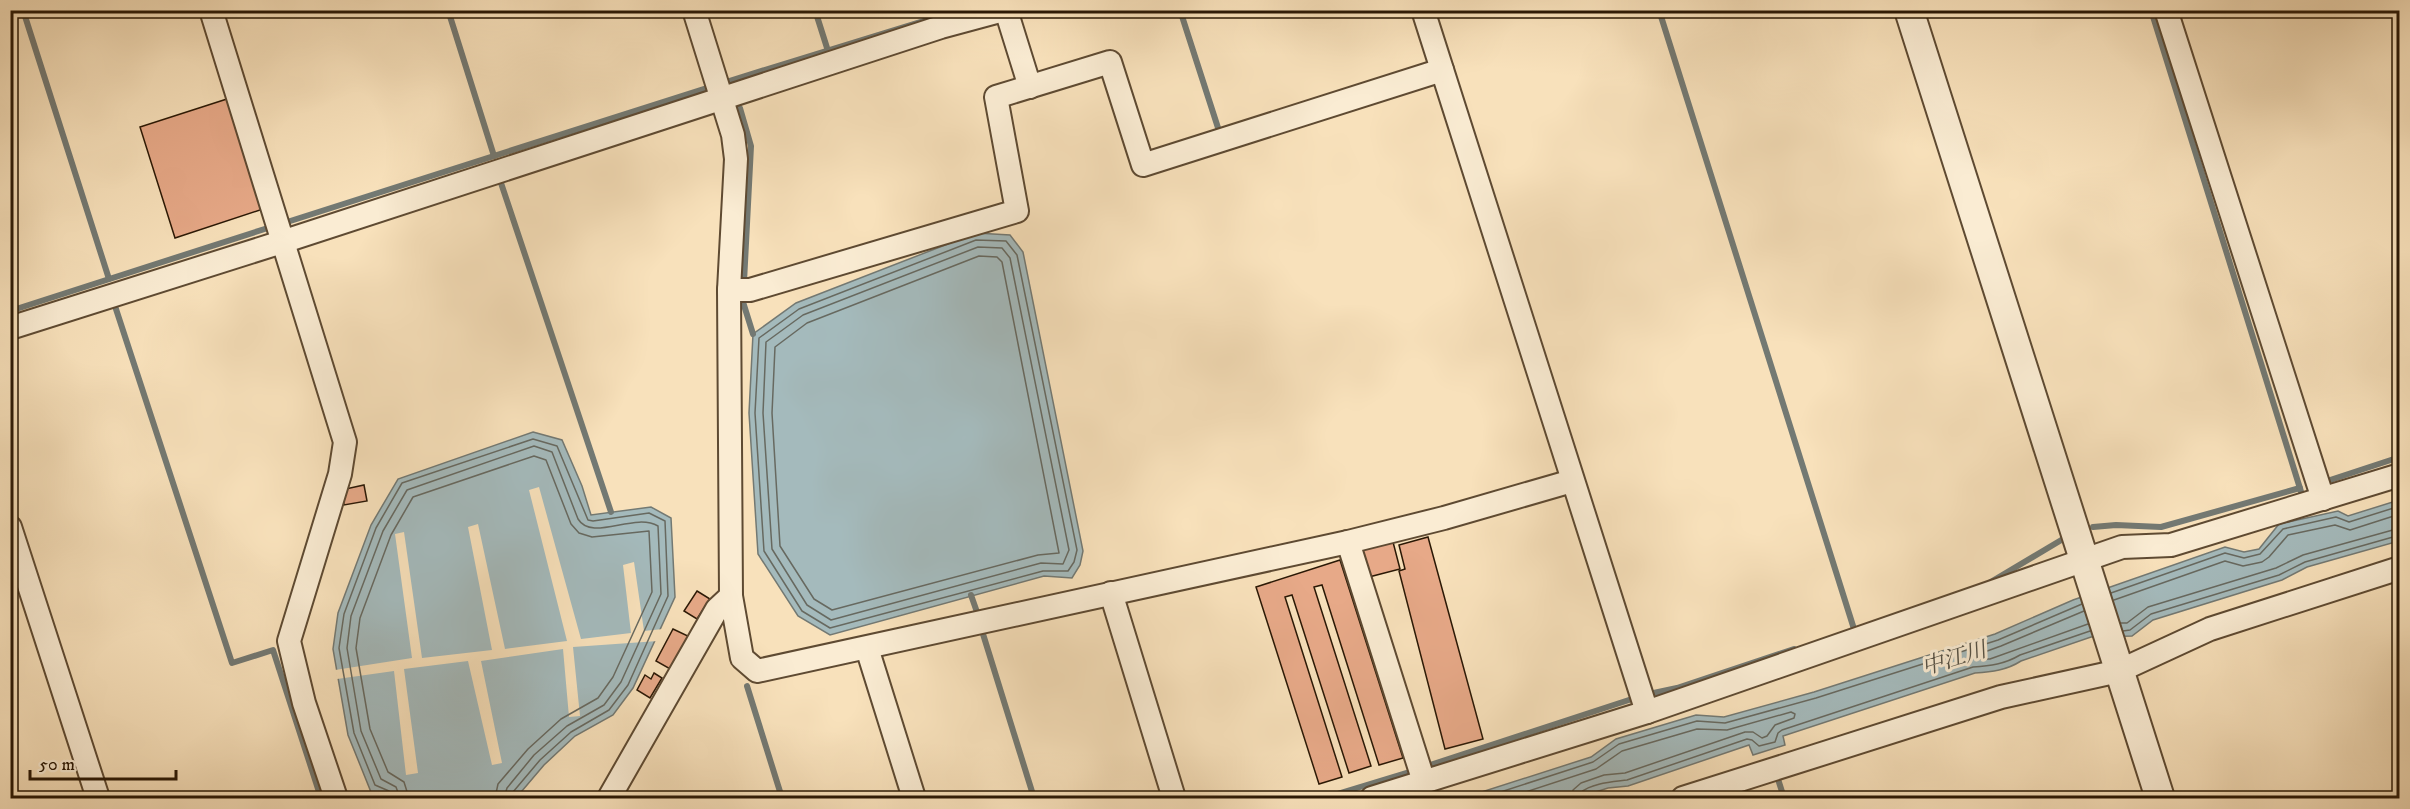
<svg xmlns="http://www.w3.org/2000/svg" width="2410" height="809" viewBox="0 0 2410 809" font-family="'IM FELL DW Pica','Noto Serif JP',serif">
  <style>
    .water { fill: #a4babc; stroke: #737973; stroke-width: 1.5 }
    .pier { fill: #f8e1bb }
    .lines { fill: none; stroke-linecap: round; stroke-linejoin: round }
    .shore { stroke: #676960; stroke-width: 1.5 }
    .stream { stroke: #737973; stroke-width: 6 }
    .building { fill: #e7a988; stroke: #2a1805; stroke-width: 1.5 }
    .minor-casing { stroke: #5e4a32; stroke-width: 26 }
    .tertiary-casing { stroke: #5e4a32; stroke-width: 32 }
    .minor { stroke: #faecd3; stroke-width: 22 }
    .tertiary { stroke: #faecd3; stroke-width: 28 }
    .labels { text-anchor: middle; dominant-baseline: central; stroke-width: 6; stroke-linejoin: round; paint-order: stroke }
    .water-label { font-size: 22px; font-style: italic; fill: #555145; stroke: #faecd3 }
  </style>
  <rect width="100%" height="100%" fill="#f8e1bb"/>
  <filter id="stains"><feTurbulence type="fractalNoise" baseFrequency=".00333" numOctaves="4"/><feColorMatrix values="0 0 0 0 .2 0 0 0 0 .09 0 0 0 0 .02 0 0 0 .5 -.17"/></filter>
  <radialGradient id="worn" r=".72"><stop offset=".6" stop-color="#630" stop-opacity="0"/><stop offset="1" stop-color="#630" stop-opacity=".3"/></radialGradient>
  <!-- water -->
  <g class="water">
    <path d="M976,233L1010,235L1023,252L1083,551L1080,565L1072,578L1044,576L830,635L798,616L758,554L749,413L753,334L796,303Z"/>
    <path d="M533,432L562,440L582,486L591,515L651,507L671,518L675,597L633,688L613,715L575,736L544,765L516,798H396L371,792L348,735L333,649L338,613L371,525L398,479Z"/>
    <path d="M2399,500V541L2307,567L2282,580L2153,620L2132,636L2091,637L2021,661C2007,670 1992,672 1975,673L1783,736L1785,745L1753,755L1749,745L1628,786L1608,788L1577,798H1463L1591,757L1616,739L1696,715L1724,717L1814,692L1995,634L2073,600L2225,547L2244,552L2259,549L2279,524L2338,511L2348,516Z"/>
  </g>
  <!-- pier -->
  <path class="pier" d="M539,487L581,639L631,633L623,565L634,562L644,631L663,629L658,641L573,647L580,716L569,717L563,649L481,661L502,763L492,765L468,661L404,669L418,773L406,775L394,671L337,679L335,670L412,658L395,534L404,532L422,658L492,650L468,527L478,524L505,649L567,641L529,490Z"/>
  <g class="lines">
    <!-- shore -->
    <g class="shore">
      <path d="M976,240L1006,241L1017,255L1077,550L1074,562L1068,571H1043L830,628L802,611L764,551L755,413L759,338L799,309Z"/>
      <path d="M978,247L1002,248L1010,258L1069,550L1063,564L1041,563L831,620L807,605L772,549L763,413L766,342L803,315Z"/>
      <path d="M979,256L997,257L1002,262L1059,553L1038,555L832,610L814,599L780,546L772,413L775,347L807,323Z"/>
      <path d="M2111,593L2225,553L2244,558L2260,554L2283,529L2336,517L2349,522L2400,506"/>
      <path d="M2114,600L2225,561L2243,566L2262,562L2269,557L2288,535L2335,525L2350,530L2400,514"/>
      <path d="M2084,611L2001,646L1979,654L1977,657L1979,659H1990L2088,624"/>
      <path d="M2121,623H2127L2148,607L2276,568L2303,555L2400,528"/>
      <path d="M2123,631L2130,630L2151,614L2279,575L2305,562L2400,535"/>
      <path d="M392,798L389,791L375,785L354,733L339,648L344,614L376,528L402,483L533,439L557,446L588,520L593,521L649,513L665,521L668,596L628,685L609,710L571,732L540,760L513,792L512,798"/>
      <path d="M400,798L396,787L381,779L361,731L347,648L351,616L383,531L407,490L534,446L552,452L578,519C592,542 634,512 658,526L661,594L621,682L604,705L567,726L534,755L507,788L504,798"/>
      <path d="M409,798L404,782L388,772L370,729L356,648L360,618L391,535L413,497L534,456L546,460L571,524L579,533L592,537L649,531L652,592L613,677L598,698L561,719L528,749L498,784L495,798"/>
      <path d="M1482,798L1593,762L1619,744L1697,721L1725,723L1816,698L1998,640L2082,604"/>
      <path d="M1507,798L1596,769L1622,751L1697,729L1727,730L1791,712L1795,714L1794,718L1775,725L1767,736L1762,738L1753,732H1745L1625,773L1604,775L1581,783L1573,790L1572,798"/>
      <path d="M1579,798L1580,793C1592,783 1612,782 1627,780L1747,739L1752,740L1759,746L1775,742L1778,733L1782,730L1973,667C1990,666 2005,664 2020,655L2090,631"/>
    </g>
    <!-- stream -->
    <g class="stream">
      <path d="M23,10L109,279"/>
      <path d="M448,10L494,156"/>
      <path d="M815,10L828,51"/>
      <path d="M1180,10L1220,134"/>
      <path d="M1659,10L1854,629"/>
      <path d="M2151,10L2303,498"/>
      <path d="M946,13L955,10"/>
      <path d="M726,82L930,19"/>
      <path d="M740,108L751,146L744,282"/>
      <path d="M500,180L611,512"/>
      <path d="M284,223L710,87"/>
      <path d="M743,302L753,334"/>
      <path d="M114,303L232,663L273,650L321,798"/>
      <path d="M10,311L271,227"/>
      <path d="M2324,482L2400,457"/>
      <path d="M2093,527L2116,525L2161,527L2300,488"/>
      <path d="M1989,583L2063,539"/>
      <path d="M971,595L978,615"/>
      <path d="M983,634L1034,798"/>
      <path d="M747,686L782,798"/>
      <path d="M1649,694L1677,688L1794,649"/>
      <path d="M1427,766L1635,698"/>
      <path d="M1777,776L1784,798"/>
      <path d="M1324,798L1416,770"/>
    </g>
  </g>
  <!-- building -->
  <g class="building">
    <path d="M230,98L266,208L175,238L140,127Z"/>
    <path d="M364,485L367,501L344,505L341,490Z"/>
    <path d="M1428,537L1483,739L1445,749L1399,571L1405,569L1399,545Z"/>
    <path d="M1393,542L1400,569L1365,578L1358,551Z"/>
    <path d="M1340,560L1403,758L1379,765L1322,585L1314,587L1371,766L1349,773L1292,595L1285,597L1342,777L1319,784L1256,587Z"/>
    <path d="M697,591L710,599L697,619L684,611Z"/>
    <path d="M673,629L690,637L672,670L656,661Z"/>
    <path d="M654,673L662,678L650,698L637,690L645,675L651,679Z"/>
  </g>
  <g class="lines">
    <defs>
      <g id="minor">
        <path d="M211,10L345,442L340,474L289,641L304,703L336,798"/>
        <path d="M694,10L733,135L736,159L729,290L731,596L742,658L757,671L1348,542L1444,518L1572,481"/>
        <path d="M1006,10L1030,87"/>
        <path d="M1423,10L1647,712"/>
        <path d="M2166,10L2323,499"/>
        <path d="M729,290H750L1017,211L996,97L1110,62L1143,165L1442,70"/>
        <path d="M10,328L285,241L941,27L1004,10"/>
        <path d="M10,527L98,798"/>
        <path d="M1348,542L1424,782"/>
        <path d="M1111,593L1174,798"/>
        <path d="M867,648L914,798"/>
        <path d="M609,798L717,609L731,596"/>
        <path d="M1372,798L1647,712L2122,547L2171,545L2400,475"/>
        <path d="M1683,798L2001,697L2119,671L2210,629L2400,568"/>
      </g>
      <path id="tertiary" d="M1909,10L2160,798"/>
    </defs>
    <!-- minor casing -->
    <use href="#minor" class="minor-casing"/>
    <!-- tertiary casing -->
    <use href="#tertiary" class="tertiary-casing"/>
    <!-- minor -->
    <use href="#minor" class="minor"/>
    <!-- tertiary -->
    <use href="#tertiary" class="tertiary"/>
  </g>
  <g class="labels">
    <!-- water labels -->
    <g class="water-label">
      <text transform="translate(1954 659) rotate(-17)">中江川</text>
    </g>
  </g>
  <!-- margin -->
  <rect width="2410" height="809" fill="none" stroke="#f8e1bb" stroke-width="36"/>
  <rect x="12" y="12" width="2386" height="785" fill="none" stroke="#2a1805" stroke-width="3"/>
  <rect x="18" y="18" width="2374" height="773" fill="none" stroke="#2a1805" stroke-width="1.5"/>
  <!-- scale -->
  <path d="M30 770v9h146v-9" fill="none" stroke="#2a1805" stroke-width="3"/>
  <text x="39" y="770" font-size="18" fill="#2a1805" stroke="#faecd3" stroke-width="4.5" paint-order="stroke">50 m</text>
  <rect width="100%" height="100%" filter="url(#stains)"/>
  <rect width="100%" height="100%" fill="url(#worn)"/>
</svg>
